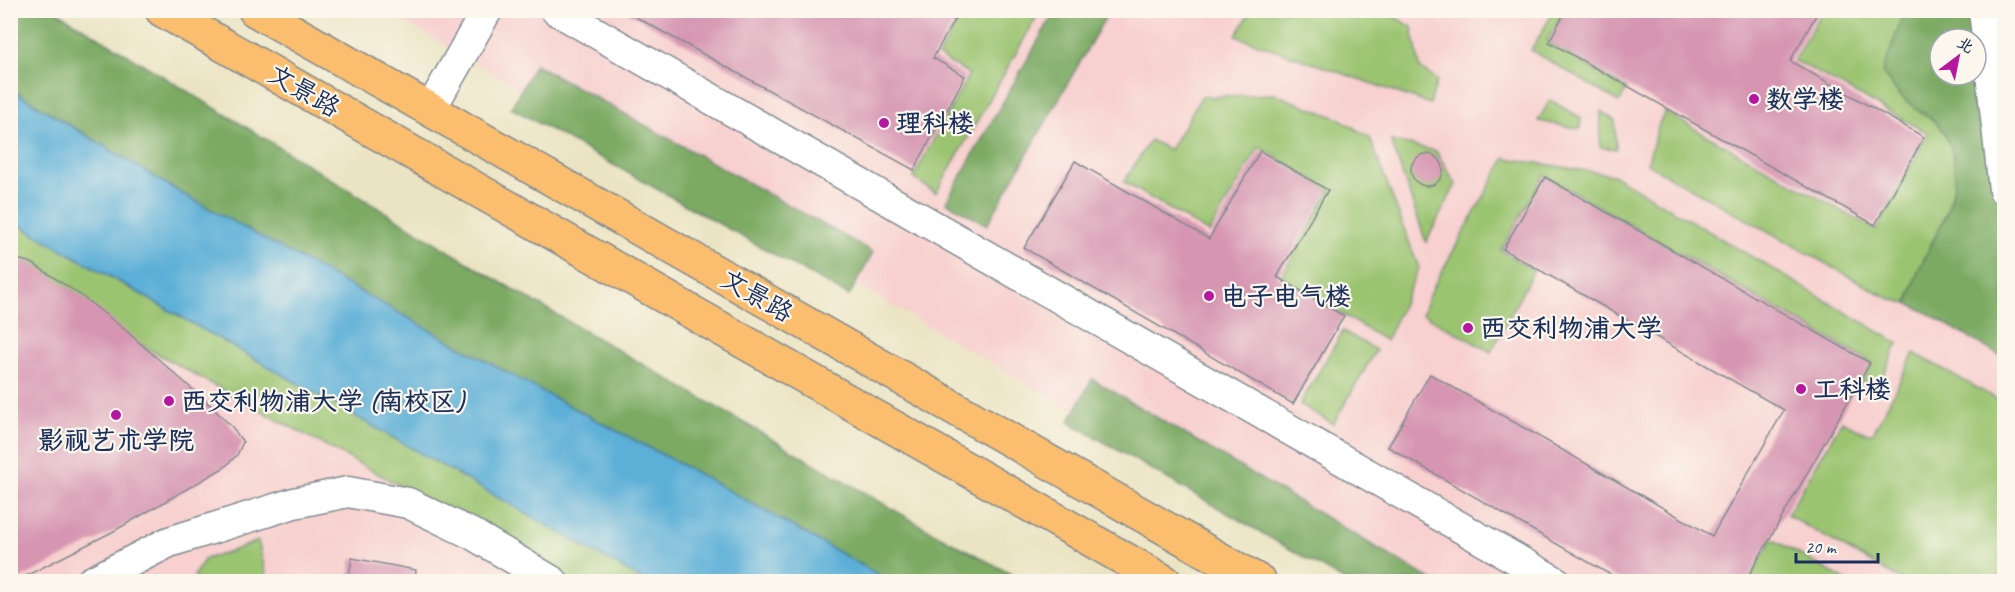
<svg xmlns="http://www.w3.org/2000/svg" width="2015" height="592" viewBox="0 0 2015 592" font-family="Caveat,'LXGW WenKai TC',sans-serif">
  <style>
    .built { fill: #f7d0cf; fill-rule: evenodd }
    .green { fill: #9bc471; stroke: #5b7a68; stroke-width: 1.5 }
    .forest { fill: #7caa63; stroke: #4c6c60; stroke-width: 1.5; fill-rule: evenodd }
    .water { fill: #5bafd7; stroke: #3b6f9a; stroke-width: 1.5 }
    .building { fill: #d695b1 }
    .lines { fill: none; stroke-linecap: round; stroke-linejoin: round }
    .minor-casing { stroke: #838a90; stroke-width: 33 }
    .major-casing { stroke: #838a90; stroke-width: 36 }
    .minor { stroke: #fff; stroke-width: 30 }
    .major { stroke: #fbbd6e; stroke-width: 33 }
    .poi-dot { fill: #b5179e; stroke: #fbf7ec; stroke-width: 2 }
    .labels { text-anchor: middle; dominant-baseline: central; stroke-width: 4.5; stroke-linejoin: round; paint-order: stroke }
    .street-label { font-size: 26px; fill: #1b2f5e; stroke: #fbf7ec }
    .poi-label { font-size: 26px; font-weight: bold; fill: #1b2f5e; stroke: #fbf7ec; text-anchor: start }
  </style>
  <rect width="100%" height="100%" fill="#fbf7ec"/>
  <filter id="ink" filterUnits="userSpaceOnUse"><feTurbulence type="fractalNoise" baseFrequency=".0167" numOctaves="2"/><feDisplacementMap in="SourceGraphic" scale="12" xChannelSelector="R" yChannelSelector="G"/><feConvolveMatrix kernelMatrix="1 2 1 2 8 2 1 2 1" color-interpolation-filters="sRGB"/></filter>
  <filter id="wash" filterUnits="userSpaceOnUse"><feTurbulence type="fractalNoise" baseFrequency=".008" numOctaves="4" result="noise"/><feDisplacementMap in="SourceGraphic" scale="24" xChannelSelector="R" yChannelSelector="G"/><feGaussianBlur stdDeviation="1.35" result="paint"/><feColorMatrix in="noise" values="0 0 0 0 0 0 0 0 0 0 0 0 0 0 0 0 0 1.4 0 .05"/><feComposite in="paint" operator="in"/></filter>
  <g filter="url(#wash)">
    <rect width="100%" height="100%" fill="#ebe4c3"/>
    <!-- built -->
    <g class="built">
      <path d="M386,11H2004V581H1366ZM1940,39H1976V75H1940Z"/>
      <path d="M11,220L645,581H11Z"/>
    </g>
    <!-- green -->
    <g class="green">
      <path d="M963,11H1040L936,193L913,178L969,74L938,56Z"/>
      <path d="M1251,11H1385L1412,27L1420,68L1437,80L1430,104L1236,36Z"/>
      <path d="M1554,11H1564L1547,42L1627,89L1619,102L1531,50Z"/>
      <path d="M1822,11H1905L1883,73C1889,81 1895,91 1903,98C1916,110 1936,118 1945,134C1973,189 1935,229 1916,277C1913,286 1910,295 1908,304L1888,298L1647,164L1659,124L1665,112L1876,230L1928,133L1794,60Z"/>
      <path d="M1274,94L1340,119L1370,138L1419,268L1386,341L1281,277L1330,190L1259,147L1209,233L1124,182L1150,140L1170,150L1201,97Z"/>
      <path d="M1550,100L1581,118L1580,129L1538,121Z"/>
      <path d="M1601,111L1615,121L1616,149L1600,147Z"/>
      <path d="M1391,141L1436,151L1456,184L1426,242Z"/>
      <path d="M1505,158L1613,175L1898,343L1876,391L1861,383L1872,363L1544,175L1501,250L1534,270L1491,352L1422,314L1430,293Z"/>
      <path d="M10,220L645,581H573L507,543L235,397L11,272Z"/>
      <path d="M1343,331L1376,350L1333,424L1300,404Z"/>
      <path d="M1914,353L2004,403V562L2000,576L1994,581H1903L1787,515L1842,421L1865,433H1873Z"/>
      <path d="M1772,539L1847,581H1748Z"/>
      <path d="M258,541L268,581H197L194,575L205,559L226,553Z"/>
    </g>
    <!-- forest -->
    <g class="forest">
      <path d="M10,11H56L490,276L922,526L1024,581H890L703,476L541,391L181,193L11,89Z"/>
      <path d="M1055,11H1109L987,225L946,202Z"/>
      <path d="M1905,11H2004V358L1924,311L1908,304C1910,295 1913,286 1916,277C1935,229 1973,189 1945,134C1936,118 1916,110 1903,98C1895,91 1889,81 1882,73ZM1940,39H1976V75H1940Z"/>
      <path d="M535,64L873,252L849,296L511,108Z"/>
      <path d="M1092,379L1433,581H1345L1069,422Z"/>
    </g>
    <!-- water -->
    <path class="water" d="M10,89L181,193L541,391L703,476L890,581H645L11,220Z"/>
    <g id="blocks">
      <!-- building -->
      <g class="building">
        <path d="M623,10H960L933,58L965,76L914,170Z"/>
        <path d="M1566,10H1819L1790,61L1924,137L1875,225L1549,42Z"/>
        <path d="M1260,151L1328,190L1277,277L1344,316L1293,404L1024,248L1075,161L1209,239Z"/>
        <circle cx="1427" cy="170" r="16"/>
        <path d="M1545,177L1870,363L1745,582H1623L1388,447L1430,374L1712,536L1784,410L1503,249Z"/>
        <path d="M10,257L32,263L79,294L123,328L209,404L232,427L243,442L237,455L225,467L114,531L14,582H10Z"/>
        <path d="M352,558L416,570L415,582H348Z"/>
      </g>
    </g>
  </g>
  <g filter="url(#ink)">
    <use href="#blocks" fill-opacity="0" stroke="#838a90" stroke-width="1.5"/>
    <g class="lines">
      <defs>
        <g id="minor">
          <path d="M556,10L1556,582"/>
          <path d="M1984,10L2004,190"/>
          <path d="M430,110L487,10"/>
          <path d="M91,582L169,542L294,503L348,492L408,503L474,535L553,582"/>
        </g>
        <g id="major">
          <path d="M162,10L1165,582"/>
          <path d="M255,10L1260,582"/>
        </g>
      </defs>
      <!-- minor casing -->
      <use href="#minor" class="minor-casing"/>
      <!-- major casing -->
      <use href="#major" class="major-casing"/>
      <!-- minor -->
      <use href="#minor" class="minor"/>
      <!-- major -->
      <use href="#major" class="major"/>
    </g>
  </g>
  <!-- markers -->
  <g class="poi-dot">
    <circle cx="1754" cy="99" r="6"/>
    <circle cx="884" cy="123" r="6"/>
    <circle cx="1209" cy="296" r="6"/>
    <circle cx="1468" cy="328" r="6"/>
    <circle cx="1801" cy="389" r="6"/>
    <circle cx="169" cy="401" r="6"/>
    <circle cx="116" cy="415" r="6"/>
  </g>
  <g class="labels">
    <!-- street labels -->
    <g class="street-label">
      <text transform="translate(304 91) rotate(30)">文景路</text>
      <text transform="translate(757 296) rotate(30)">文景路</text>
    </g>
    <!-- poi labels -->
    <g class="poi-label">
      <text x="1766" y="99">数学楼</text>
      <text x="896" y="123">理科楼</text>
      <text x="1221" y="296">电子电气楼</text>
      <text x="1480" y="328">西交利物浦大学</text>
      <text x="1813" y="389">工科楼</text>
      <text x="181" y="401">西交利物浦大学 (南校区)</text>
      <text x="116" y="440" text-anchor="middle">影视艺术学院</text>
    </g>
  </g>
  <!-- margin -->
  <rect width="2015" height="592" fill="none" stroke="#fbf7ec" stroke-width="36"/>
  <!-- north arrow -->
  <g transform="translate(1958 57) rotate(32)"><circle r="28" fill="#fbf7ec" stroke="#a1a7b3" stroke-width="1.5"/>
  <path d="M0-4.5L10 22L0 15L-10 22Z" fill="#b5179e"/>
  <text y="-9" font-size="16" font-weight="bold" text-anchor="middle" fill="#1b2f5e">北</text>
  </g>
  <!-- scale -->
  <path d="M1796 553v9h82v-9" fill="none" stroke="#1b2f5e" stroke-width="3"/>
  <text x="1805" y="553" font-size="18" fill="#1b2f5e" stroke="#fbf7ec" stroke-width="4.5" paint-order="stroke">20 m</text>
</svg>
